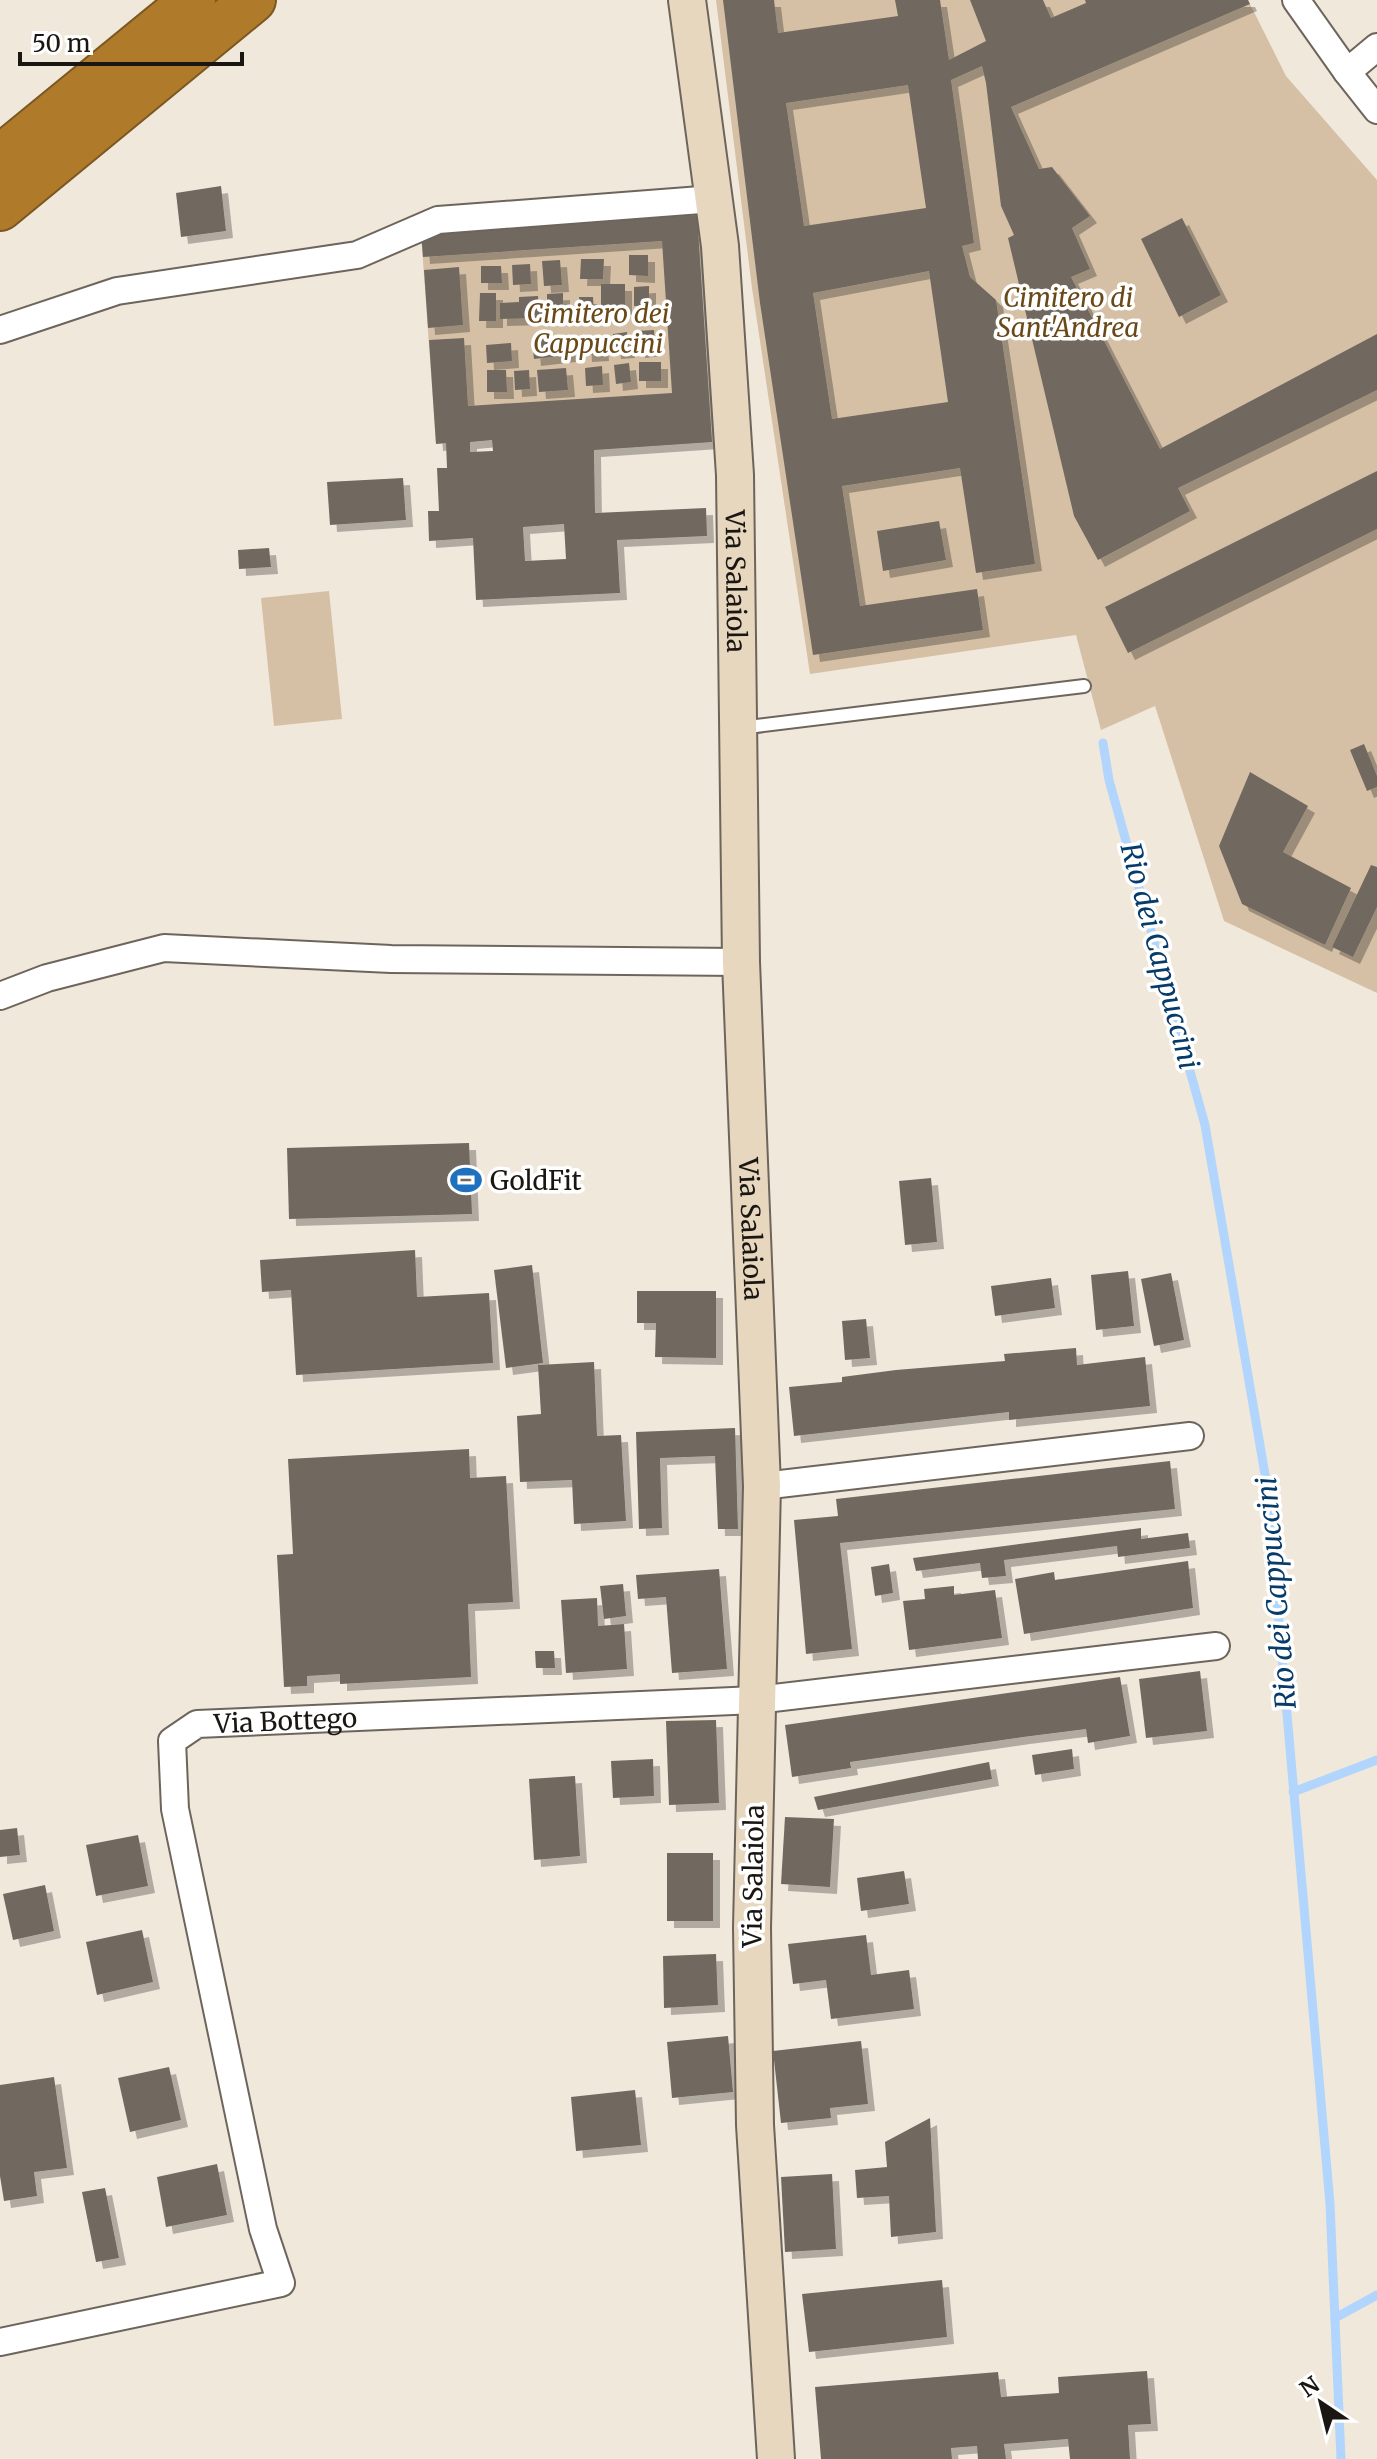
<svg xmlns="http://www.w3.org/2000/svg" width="1377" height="2459" viewBox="0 0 1377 2459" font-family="Merriweather,serif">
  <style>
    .green { fill: #d5c0a6 }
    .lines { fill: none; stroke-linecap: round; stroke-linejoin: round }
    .stream { stroke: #b2d5fd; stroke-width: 9 }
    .building { fill: #71695f; fill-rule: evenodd; filter: url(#shadow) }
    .lane-casing { stroke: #6d655b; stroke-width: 16 }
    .street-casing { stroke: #6d655b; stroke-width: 30 }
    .secondary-casing { stroke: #6d655b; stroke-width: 40 }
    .highway-casing { stroke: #7b5722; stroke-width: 48 }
    .lane { stroke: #fff; stroke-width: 12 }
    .street { stroke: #fff; stroke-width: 26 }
    .secondary { stroke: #e7d7bf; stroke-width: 36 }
    .highway { stroke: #af7a2a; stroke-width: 44 }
    .labels { text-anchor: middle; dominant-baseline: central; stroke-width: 7; stroke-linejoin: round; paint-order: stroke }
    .park-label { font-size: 26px; font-style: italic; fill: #6a4918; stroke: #fff }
    .street-label { font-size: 26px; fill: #1a1713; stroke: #fff }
    .poi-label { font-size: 26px; fill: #1a1713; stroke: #fff; text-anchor: start }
    .water-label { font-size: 28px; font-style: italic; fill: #063b6a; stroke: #fff }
  </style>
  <defs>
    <filter id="shadow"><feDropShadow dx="7" dy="7" stdDeviation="0" flood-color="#0004"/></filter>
  </defs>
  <rect width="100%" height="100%" fill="#f1e8dc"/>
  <!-- green -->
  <g class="green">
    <path d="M716,0H1248L1286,76L1377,180V993L1224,921L1155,706L1101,730L1076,635L810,674L752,288Z"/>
    <path d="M697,215L712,442L594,450L593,433L436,444L421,233Z"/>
    <path d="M329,591L342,719L274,726L261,598Z"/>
  </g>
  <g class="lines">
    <!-- stream -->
    <g class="stream">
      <path d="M1103,743L1109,780L1205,1125L1267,1486L1330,2204L1341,2459"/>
      <path d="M1293,1792L1377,1760"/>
      <path d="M1335,2318L1377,2295"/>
    </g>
  </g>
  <!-- building -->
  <g class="building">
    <path d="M723,0H774L778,33L898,16L895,0H940L949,60L986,41L970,0H1043L1051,18L1086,3L1085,0H1248L1250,4L1011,107L1039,169L1052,167L1090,216L1072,228L1090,269L1071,277L1160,449L1377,334V390L1178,488L1190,511L1098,560L1074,516L1008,238L1014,235L1001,206L986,83L982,66L951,80L974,243L962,246L970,277L996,300L1035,564L976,573L960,468L842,486L860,606L977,589L983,630L813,655L760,303ZM908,85L926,208L804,226L786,103ZM929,271L948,402L832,419L813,293Z"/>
    <path d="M221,186L226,231L181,237L176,193Z"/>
    <path d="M697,215L712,442L594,450L595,513L706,508L707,536L617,540L620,593L476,600L473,538L429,541L428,511H439L437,468H447L446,443L436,444L429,340L464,338L468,406L672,393L662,241L423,257L421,233ZM492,440L493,451L470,452V442ZM564,524L566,559L525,561L523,527Z"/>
    <path d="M1182,218L1221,295L1179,317L1141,239Z"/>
    <path d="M629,255H648V276L629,275Z"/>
    <path d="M581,259H604L603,279H580Z"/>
    <path d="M560,260L562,285L544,286L542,261Z"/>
    <path d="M530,264L531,284L513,285L512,265Z"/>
    <path d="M481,266H501L502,283H481Z"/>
    <path d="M459,267L463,325L428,328L424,270Z"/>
    <path d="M601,284H625V308L601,309Z"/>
    <path d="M649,286V306H634V287Z"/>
    <path d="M480,293H496V321H479Z"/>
    <path d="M563,293V315L547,316V294Z"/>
    <path d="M538,296L540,318L500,319V303L519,302V297Z"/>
    <path d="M579,297H593L594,313H580Z"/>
    <path d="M654,330L655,349L638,351L637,331Z"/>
    <path d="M627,332L628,351L614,352L613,334Z"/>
    <path d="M567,336L569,355L534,359L532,340Z"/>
    <path d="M601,336L602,354L585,355L584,337Z"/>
    <path d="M511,343L512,361L487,363L486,345Z"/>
    <rect x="639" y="362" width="22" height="19"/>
    <path d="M629,363L631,382L616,384L614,365Z"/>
    <path d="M602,366L603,385L586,386L585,368Z"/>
    <path d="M566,368L568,390L539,392L537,370Z"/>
    <path d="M487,370H506L507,392H487Z"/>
    <path d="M529,370L530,389L515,390L514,371Z"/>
    <path d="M1377,471V529L1128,653L1105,607Z"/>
    <path d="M403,478L406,520L330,525L327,482Z"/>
    <path d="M939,521L946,560L883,571L877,531Z"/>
    <path d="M269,548L271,567L239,569L238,550Z"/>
    <path d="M1364,744L1377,776V787L1367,791L1350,750Z"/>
    <path d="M1250,772L1308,806L1283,852L1351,888L1325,945L1242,904L1219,846Z"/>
    <path d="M1371,865L1377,867V907L1353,957L1332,947Z"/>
    <path d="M469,1143L472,1214L289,1219L287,1148Z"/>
    <path d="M931,1178L937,1242L905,1245L899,1181Z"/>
    <path d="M415,1250L417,1297L489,1293L493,1363L296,1375L291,1290L262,1292L260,1260Z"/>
    <path d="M532,1265L543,1363L506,1368L494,1270Z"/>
    <path d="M1128,1271L1134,1326L1096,1330L1091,1275Z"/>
    <path d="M1171,1273L1184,1340L1154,1346L1141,1279Z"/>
    <path d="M1051,1278L1055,1308L995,1316L991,1286Z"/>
    <path d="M637,1291H716V1358L655,1357L656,1323H637Z"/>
    <path d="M866,1319L870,1358L845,1360L842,1321Z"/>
    <path d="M1076,1348L1077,1365L1145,1357L1150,1406L1009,1420V1412L794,1436L789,1387L842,1382V1377L896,1370L1005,1361L1004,1354Z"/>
    <path d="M594,1362L597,1436L621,1435L626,1521L574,1524L572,1480L520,1482L517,1416L541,1414L538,1365Z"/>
    <path d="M735,1428L738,1529H718L715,1456L660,1458L662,1528L639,1529L636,1432Z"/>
    <path d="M469,1449L470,1478L506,1476L513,1602L468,1604L471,1677L340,1684V1674L307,1676V1686L284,1687L277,1555L293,1554L288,1459Z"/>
    <path d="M1170,1461L1175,1509L840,1543L852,1649L806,1654L794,1520L838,1516L836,1499Z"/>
    <path d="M1141,1528V1539L1188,1533L1190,1548L1118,1557L1117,1546L1004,1560L1006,1576L982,1578L980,1563L916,1571L913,1558Z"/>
    <path d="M1188,1561L1193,1608L1024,1634L1015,1579L1054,1572L1055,1580Z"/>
    <path d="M889,1564L893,1593L875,1596L871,1567Z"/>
    <path d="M719,1569L727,1669L672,1673L666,1597L638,1599L636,1575Z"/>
    <path d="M623,1584L626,1616L604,1619L600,1586Z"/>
    <path d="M954,1586V1595L995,1590L1002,1638L909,1650L903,1601L925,1599L924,1589Z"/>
    <path d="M597,1598L598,1626L624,1624L627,1669L566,1673L561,1600Z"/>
    <path d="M535,1651H554L555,1668H536Z"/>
    <path d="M1200,1671L1207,1731L1146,1738L1139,1679Z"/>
    <path d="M1120,1677L1130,1736L1088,1743L1086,1729L1023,1737L850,1762L851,1768L792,1777L785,1725Z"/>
    <path d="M716,1720L719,1803L669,1805L666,1721Z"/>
    <path d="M1072,1749L1074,1769L1035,1775L1032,1755Z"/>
    <path d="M653,1759L654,1796L613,1798L611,1761Z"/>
    <path d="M989,1762L992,1779L818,1810L814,1797Z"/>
    <path d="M575,1776L580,1856L534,1860L529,1779Z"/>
    <path d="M785,1817L834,1819L830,1887L781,1884Z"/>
    <path d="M17,1828L20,1855L0,1857V1830Z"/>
    <path d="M138,1835L148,1886L96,1896L86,1845Z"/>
    <rect x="667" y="1853" width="46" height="68"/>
    <path d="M904,1871L909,1904L861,1911L857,1878Z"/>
    <path d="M45,1885L54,1931L13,1940L3,1894Z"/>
    <path d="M142,1930L153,1982L97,1995L86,1942Z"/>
    <path d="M866,1935L871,1975L909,1970L914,2009L831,2019L826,1980L793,1984L788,1944Z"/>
    <path d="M716,1954L718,2005L664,2008L663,1956Z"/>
    <path d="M728,2036L733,2092L672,2098L667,2042Z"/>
    <path d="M861,2041L868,2104L830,2108L831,2118L781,2123L773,2051Z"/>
    <path d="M169,2067L181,2120L130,2132L118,2078Z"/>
    <path d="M54,2077L67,2168L34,2172L37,2196L4,2201L0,2176V2085Z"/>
    <path d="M635,2090L641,2145L576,2151L571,2097Z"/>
    <path d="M930,2118L936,2232L891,2237L889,2196L857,2198L855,2170L887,2167L885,2142Z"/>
    <path d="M217,2164L227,2215L166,2227L157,2177Z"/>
    <path d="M832,2174L836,2249L785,2252L781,2177Z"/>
    <path d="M105,2188L119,2258L96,2262L82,2192Z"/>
    <path d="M942,2280L947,2337L809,2352L802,2294Z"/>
    <path d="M1147,2371L1151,2424L1128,2425L1130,2459H1070L1068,2439L1004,2444L1006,2459H978L977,2446L951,2448L952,2459H821L815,2387L998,2372L1001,2397L1059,2393L1058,2377Z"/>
  </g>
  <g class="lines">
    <defs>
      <path id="lane" d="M740,728L1084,686"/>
      <g id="street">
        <path d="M1296,0L1347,72L1377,110"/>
        <path d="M1347,72L1377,47"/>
        <path d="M0,330L117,291L357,255L438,220L714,199"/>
        <path d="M0,996L47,978L164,948L391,959L741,962"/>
        <path d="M762,1486L1190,1436"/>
        <path id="s1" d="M0,2342L281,2283L263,2229L175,1809L172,1741L197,1724L756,1700L1216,1646"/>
      </g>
      <g id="secondary">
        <path id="s2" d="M687,0L720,246L735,475L741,962L762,1486L752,1928L755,2125L776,2459"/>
      </g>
      <g id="highway">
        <path d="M0,158L193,0"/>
        <path d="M0,208L253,0"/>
      </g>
    </defs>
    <!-- lane casing -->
    <use href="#lane" class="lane-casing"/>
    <!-- street casing -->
    <use href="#street" class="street-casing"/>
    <!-- secondary casing -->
    <use href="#secondary" class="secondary-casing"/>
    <!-- highway casing -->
    <use href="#highway" class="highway-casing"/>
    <!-- lane -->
    <use href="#lane" class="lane"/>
    <!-- street -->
    <use href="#street" class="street"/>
    <!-- secondary -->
    <use href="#secondary" class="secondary"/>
    <!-- highway -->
    <use href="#highway" class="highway"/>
  </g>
  <!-- icons -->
  <defs>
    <symbol id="stadium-bare" viewBox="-9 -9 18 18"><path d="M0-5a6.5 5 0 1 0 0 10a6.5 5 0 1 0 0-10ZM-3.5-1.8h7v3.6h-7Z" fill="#1e71bf" stroke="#fff" stroke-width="2.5" paint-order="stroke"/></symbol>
  </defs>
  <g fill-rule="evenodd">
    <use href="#stadium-bare" x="444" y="1158" width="44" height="44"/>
  </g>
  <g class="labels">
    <!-- park labels -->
    <g class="park-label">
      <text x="1068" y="297">Cimitero di<tspan x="1068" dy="30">Sant'Andrea</tspan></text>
      <text x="598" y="313">Cimitero dei<tspan x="598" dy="30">Cappuccini</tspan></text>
    </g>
    <!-- street labels -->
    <g class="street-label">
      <text stroke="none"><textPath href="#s2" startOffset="584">Via Salaiola</textPath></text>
      <text stroke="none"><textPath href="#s2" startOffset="1232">Via Salaiola</textPath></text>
      <text stroke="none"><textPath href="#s1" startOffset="960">Via Bottego</textPath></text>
      <text transform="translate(753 1876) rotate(-89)">Via Salaiola</text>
    </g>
    <!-- poi labels -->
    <g class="poi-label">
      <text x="490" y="1180">GoldFit</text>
    </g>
    <!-- water labels -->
    <g class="water-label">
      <text transform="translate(1160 956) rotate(75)">Rio dei Cappuccini</text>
      <text transform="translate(1276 1593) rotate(-95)">Rio dei Cappuccini</text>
    </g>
  </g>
  <!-- north arrow -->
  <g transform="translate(1321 2403) rotate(325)" stroke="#ffffff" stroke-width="6" paint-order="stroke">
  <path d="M0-6L14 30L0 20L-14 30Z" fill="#1a1713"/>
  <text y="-12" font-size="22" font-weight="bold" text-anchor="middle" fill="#1a1713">N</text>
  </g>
  <!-- scale -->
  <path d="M20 52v12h222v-12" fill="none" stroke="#1a1713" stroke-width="4"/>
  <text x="32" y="52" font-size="24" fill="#1a1713" stroke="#ffffff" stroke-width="6" paint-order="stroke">50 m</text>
</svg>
